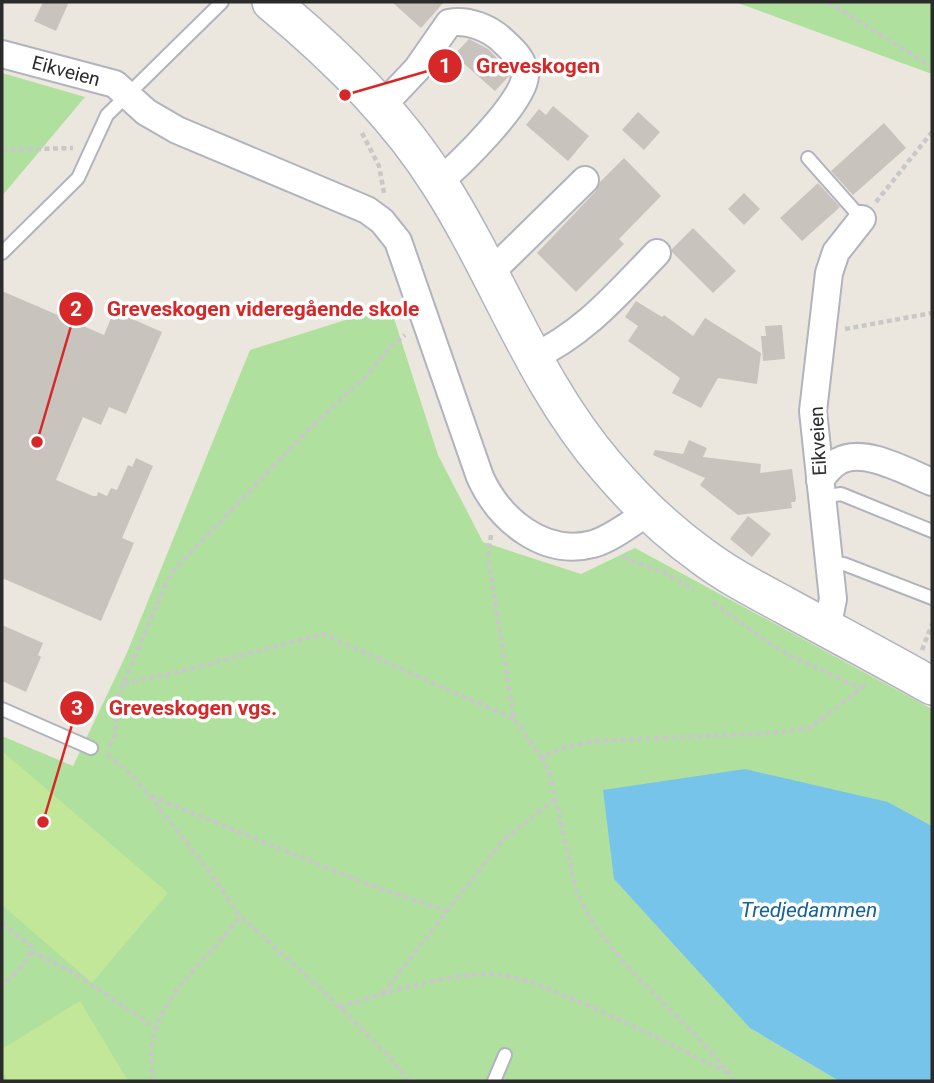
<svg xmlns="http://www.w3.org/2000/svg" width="934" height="1083" viewBox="0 0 934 1083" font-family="Roboto,sans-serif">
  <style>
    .green { fill: #b0e09d }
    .pitch { fill: #c2e799 }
    .water { fill: #76c4e9 }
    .building { fill: #c8c3bd }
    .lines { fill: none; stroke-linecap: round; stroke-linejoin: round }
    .service-casing { stroke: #b1b3be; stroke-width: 16 }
    .minor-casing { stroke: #b1b3be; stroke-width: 30 }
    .secondary-casing { stroke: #b1b3be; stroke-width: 40 }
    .path { stroke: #c8c8c8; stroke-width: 4.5; stroke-dasharray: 5 3.5; stroke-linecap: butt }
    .service { stroke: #fff; stroke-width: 12 }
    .minor { stroke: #fff; stroke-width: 26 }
    .secondary { stroke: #fff; stroke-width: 37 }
    .labels { text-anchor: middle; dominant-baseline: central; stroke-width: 7; stroke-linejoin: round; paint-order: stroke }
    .street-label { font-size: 19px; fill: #2b2b2b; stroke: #fff }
    .water-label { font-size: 21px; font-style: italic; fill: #146296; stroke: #fff }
    .leader { fill: none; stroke: #d62828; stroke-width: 2.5 }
    .callout-dot { fill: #d62828; stroke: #fff; stroke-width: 2.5 }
    .mark-label { font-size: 21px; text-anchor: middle; font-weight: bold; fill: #fff }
    .callout-label { font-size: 21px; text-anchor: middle; font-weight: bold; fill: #d62828; stroke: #fff; stroke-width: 7; stroke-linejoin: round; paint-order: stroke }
  </style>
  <rect width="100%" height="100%" fill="#ece7de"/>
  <!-- green -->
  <g class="green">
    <path d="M735,2H932V74Z"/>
    <path d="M2,73L85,97L2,196Z"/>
    <path d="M390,306L438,455L483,542L581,574L635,548L932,709V826L888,802L750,1028L839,1081H2V736L73,766L126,655L250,350Z"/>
  </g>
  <!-- pitch -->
  <g class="pitch">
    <path d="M2,751L168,893L92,983L2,905Z"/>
    <path d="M80,1001L128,1081H8L2,1071V1049Z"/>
  </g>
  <!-- water -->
  <path class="water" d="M745,769L888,802L932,826V1081H839L750,1028L614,879L603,790Z"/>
  <!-- building -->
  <g class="building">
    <path d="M43,2H69L56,31L34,21Z"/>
    <path d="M392,2H444L421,28Z"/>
    <path d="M469,39L488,49L507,68L509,76L495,91L454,55Z"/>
    <path d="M553,106L589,136L568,161L526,125L539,109L546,115Z"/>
    <path d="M638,112L660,132L644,150L622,130Z"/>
    <path d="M884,123L906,148L853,195L831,171Z"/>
    <path d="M624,158L661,196L619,239L624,244L576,292L537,253L596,191L600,182Z"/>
    <path d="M818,183L840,207L802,241L780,218Z"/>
    <path d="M744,193L760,209L744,225L728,209Z"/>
    <path d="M693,228L736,271L713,293L672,252V249Z"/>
    <path d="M2,291L104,335L114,311L162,332L126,414L109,407L101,425L83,417L56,480L93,496H97L98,492L107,496L111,488L117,490L128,465L132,467L136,458L153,466L122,538L134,543L101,621L2,578Z"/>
    <path d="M636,301L662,317L664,315L693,336L705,318L761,353L757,384L718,378L701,408L672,393L680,378L628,341L638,326L625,317Z"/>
    <path d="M782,325L785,359L763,361L761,336H766L765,326Z"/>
    <path d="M689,440L707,448L703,457L761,464L760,473L792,469L796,498L795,502H791L792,508L738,515L700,485L705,478L653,455L655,450L683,454Z"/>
    <path d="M748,516L771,534L752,557L730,539Z"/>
    <path d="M2,625L43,643L38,655L41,657L26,692L2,681Z"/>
  </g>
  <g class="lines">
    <defs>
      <g id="service">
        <path d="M808,158L862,219"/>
        <path d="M2,253L78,178L107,115L222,2"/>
        <path d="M822,497L841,494L932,531"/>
        <path d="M829,565L844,564L932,598"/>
        <path d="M2,709L91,748"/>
        <path d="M494,1081L505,1055"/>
      </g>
      <g id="minor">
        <path d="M2,54L115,84L146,112L177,130L367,210L382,221L398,241L480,477C499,519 543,557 593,544C613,538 632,522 650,511"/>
        <path d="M381,107L417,69L449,23C467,19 490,28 503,41C513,50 525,61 525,76C524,102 460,164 439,182"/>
        <path d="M489,274L585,180"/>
        <path d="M533,357C585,333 618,293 657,253"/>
        <path d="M820,480C825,473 831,465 839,461C864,447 907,472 932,482"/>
        <path d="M827,629L833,599L813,411L829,273L836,252L862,219"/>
      </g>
      <path id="secondary" d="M271,2C334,54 395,113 439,183C498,275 534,383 606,466C634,499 667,531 702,556C727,575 756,590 784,605C833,632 883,658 932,686"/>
    </defs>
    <!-- service casing -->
    <use href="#service" class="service-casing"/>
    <!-- minor casing -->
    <use href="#minor" class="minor-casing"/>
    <!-- secondary casing -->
    <use href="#secondary" class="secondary-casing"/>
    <!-- path -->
    <g class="path">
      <path d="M828,2L932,67"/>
      <path d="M362,133L379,166L384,193"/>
      <path d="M2,150L73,148"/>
      <path d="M876,202L932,132"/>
      <path d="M845,329L932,313"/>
      <path d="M491,535L488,557L514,719L542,757L562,748L595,741L771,733L810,728L868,683"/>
      <path d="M623,557L665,573L694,590"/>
      <path d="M713,602L759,636L789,655L860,688"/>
      <path d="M922,650L932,624"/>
      <path d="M124,683L170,674L323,634L514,719"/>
      <path d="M109,746L116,732L115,703L168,579L175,569L309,429L366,376L392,345L405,335"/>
      <path d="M107,754L129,773L149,795L208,870L240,916L321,989L387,1054L409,1081"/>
      <path d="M542,757L550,775L576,890C599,946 651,989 692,1032C706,1047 723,1063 734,1081"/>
      <path d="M151,796L359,881L447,911"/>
      <path d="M2,923L31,946C32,961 11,976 2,987"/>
      <path d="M31,951L76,974L154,1027"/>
      <path d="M383,993L503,840L555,799"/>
      <path d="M340,1007C381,994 459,969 501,975C530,979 560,994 587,1005C634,1026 680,1049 726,1072"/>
      <path d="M154,1081C136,1009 203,968 240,916"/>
    </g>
    <!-- service -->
    <use href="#service" class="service"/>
    <!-- minor -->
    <use href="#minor" class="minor"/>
    <!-- secondary -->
    <use href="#secondary" class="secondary"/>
  </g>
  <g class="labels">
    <!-- street labels -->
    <g class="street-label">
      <text transform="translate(66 71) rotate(15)">Eikveien</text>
      <text transform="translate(818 441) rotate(-93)">Eikveien</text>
    </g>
    <!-- water labels -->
    <g class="water-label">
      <text x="809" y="910">Tredjedammen</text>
    </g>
  </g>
  <!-- callouts -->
  <path class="leader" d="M345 95L445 66M37 442L76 309M43 822L77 708"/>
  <g class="callout-dot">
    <circle cx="345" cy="95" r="7"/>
    <circle cx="37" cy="442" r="7"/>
    <circle cx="43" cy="822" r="7"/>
    <circle cx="445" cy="66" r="18"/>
    <circle cx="76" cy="309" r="18"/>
    <circle cx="77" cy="708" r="18"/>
  </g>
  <g class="mark-label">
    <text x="445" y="73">1</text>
    <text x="76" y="316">2</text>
    <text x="77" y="715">3</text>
  </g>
  <g class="callout-label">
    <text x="538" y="73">Greveskogen</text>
    <text x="263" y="316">Greveskogen videregående skole</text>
    <text x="193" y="715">Greveskogen vgs.</text>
  </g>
  <!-- border -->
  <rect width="934" height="1083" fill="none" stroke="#2b2b2b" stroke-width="7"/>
</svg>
